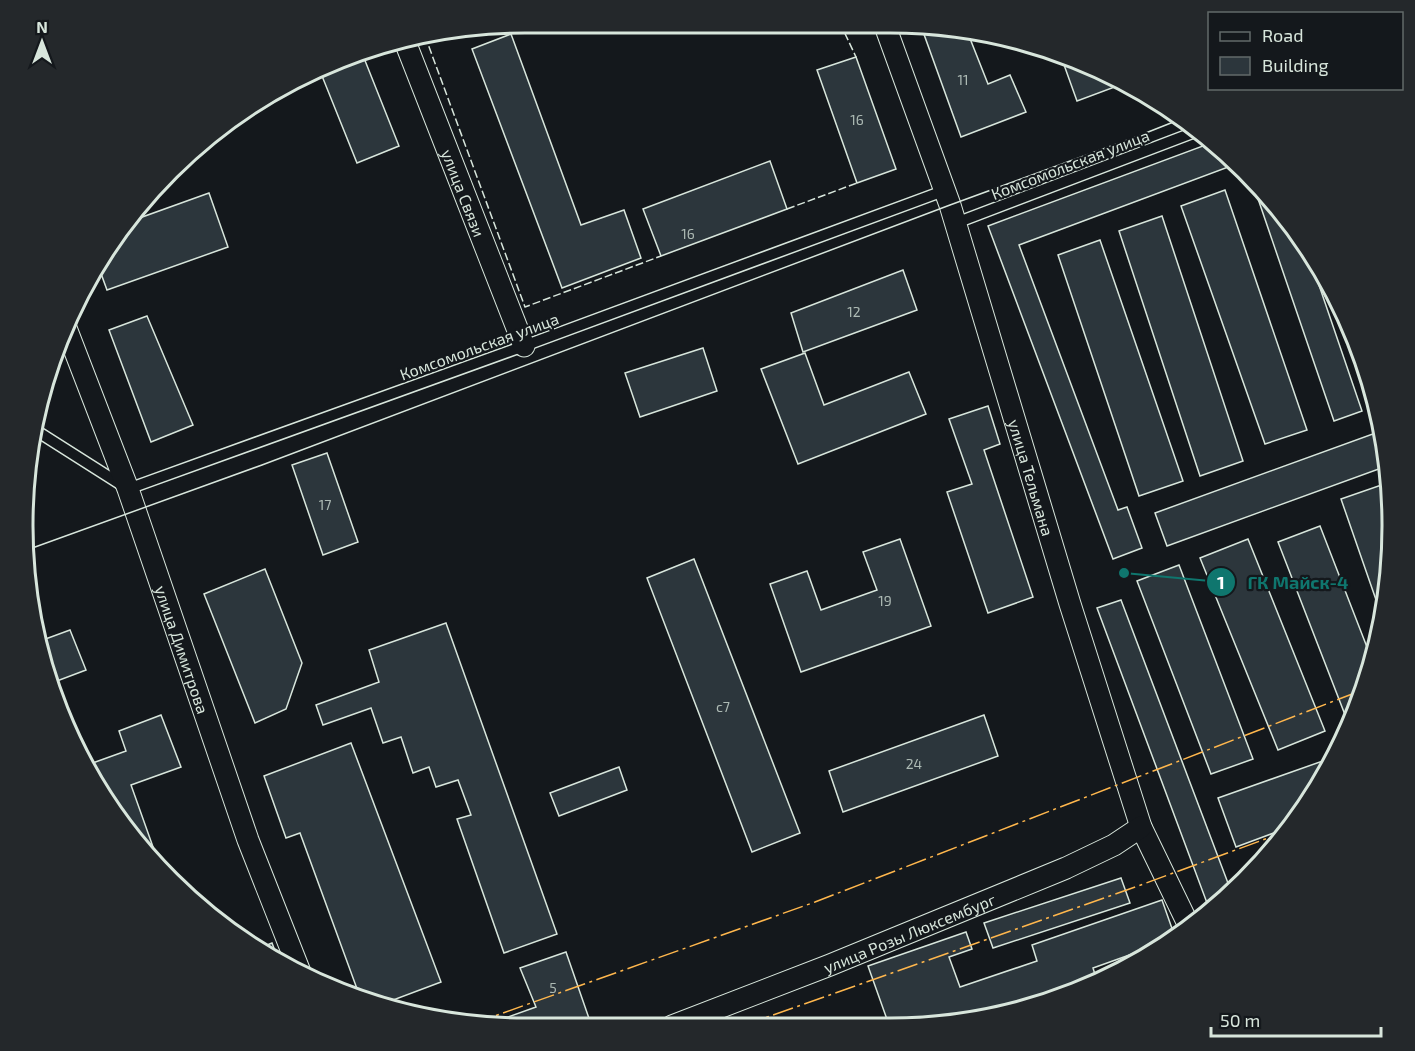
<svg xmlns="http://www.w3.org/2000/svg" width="1415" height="1051" viewBox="0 0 1415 1051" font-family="'Exo 2',sans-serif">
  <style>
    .building { fill: #2c363c; stroke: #d8e6dc; stroke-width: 1.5 }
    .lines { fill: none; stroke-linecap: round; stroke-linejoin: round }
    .lane-casing { stroke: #d8e6dc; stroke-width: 13 }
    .street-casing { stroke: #d8e6dc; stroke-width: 23 }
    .lane { stroke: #14181c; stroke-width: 10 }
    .street { stroke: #14181c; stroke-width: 21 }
    .tram { stroke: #d8e6dc; stroke-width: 1.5 }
    .fence { stroke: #d8e6dc; stroke-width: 1.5; stroke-dasharray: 8 3; stroke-linecap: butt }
    .power { stroke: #ffb74d; stroke-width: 1.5; stroke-dasharray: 21 4.5 3 4.5; stroke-linecap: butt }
    .labels { text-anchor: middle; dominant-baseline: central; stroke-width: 4.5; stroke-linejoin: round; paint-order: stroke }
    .number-label { font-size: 14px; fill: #adbab4 }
    .street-label { font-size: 16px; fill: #d8e6dc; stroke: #14181c }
    .rim { fill: none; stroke: #d8e6dc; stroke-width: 3 }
    .leader { fill: none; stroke: #0f766e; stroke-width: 2 }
    .callout-dot { fill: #0f766e; stroke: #14181c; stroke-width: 2 }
    .mark-label { font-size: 18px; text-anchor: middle; font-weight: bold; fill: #fff }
    .callout-label { font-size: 18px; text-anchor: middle; font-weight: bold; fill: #0f766e; stroke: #14181c; stroke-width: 4.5; stroke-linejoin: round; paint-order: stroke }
  </style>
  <rect width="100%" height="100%" fill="#14181c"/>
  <!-- building -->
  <g class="building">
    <path d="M810,23H838L814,33Z"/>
    <path d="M925,24L967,31L988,84L1010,75L1026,112L961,137L921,26Z"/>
    <path d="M511,34L581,225L624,210L641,258L562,288L472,49Z"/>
    <path d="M362,53L399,146L357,163L320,71Z"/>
    <path d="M856,57L896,169L857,183L817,70Z"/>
    <path d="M1066,61L1120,85L1077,101L1063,62Z"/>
    <path d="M1208,144L1231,166L1019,245L1118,510L1127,507L1142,548L1113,559L988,226Z"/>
    <path d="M770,161L787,209L661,256L643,209Z"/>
    <path d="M1254,187L1289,220L1306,247L1362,411L1334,421Z"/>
    <path d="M1225,190L1307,430L1265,444L1181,206Z"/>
    <path d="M209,193L228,247L107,290L99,268L134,220Z"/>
    <path d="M1162,216L1243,461L1200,476L1119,231Z"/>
    <path d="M1100,240L1183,481L1139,496L1058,255Z"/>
    <path d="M903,270L917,310L803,352L791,313Z"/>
    <path d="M147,316L193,425L151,442L109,330Z"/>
    <path d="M703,348L717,391L640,417L625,373Z"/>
    <path d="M805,353L824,405L909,372L926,414L798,464L761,369Z"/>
    <path d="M988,406L1000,444L984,450L1033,597L988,613L947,492L972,484L949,419Z"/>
    <path d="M1381,431L1387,466L1167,546L1155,513Z"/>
    <path d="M327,453L358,542L323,555L292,465Z"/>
    <path d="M1390,482L1391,493L1388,591L1382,617L1341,499Z"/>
    <path d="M1320,526L1372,660L1366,688L1349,725L1278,542Z"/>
    <path d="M900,539L931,626L801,672L770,584L807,571L821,610L877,590L863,552Z"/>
    <path d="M1248,539L1325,731L1278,750L1200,558Z"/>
    <path d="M694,559L800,833L752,852L647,578Z"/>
    <path d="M1179,565L1253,759L1211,774L1137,581Z"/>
    <path d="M265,569L302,663L286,709L255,723L204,594Z"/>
    <path d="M1121,600L1231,891L1210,911L1097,608Z"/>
    <path d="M446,623L557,934L504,953L457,819L471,815L458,780L436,787L429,767L413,773L401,737L383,743L371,708L323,725L316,705L379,682L369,650Z"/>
    <path d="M70,630L86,670L49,684L40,641Z"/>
    <path d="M161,715L181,767L131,785L158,861L155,862L126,831L90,764L126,751L119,731Z"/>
    <path d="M984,715L998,756L843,812L829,771Z"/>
    <path d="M351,743L441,982L380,1005L360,997L300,833L286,838L264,776Z"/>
    <path d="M1334,757L1325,777L1290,827L1236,847L1218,798Z"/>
    <path d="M619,767L627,790L559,816L550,793Z"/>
    <path d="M1121,878L1130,903L993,948L984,923Z"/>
    <path d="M1162,900L1175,937L1163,943L1093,968L1097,981L1025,1005L955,1024L889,1025L868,966L966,932L972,949L949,957L960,987L1037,961L1032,945Z"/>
    <path d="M272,943L280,964L257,949Z"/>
    <path d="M566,952L592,1027H492L483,1026L536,1007L520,968Z"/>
    <path d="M1100,980L1082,990L1022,1006Z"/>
  </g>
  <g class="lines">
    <defs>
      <g id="lane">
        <path d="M956,223L1195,132"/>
        <path d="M32,428L128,489L524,346L946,190"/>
      </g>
      <g id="street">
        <path id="s1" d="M884,23L950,205L1070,604L1141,827L1190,928"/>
        <path id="s2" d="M404,39L524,346"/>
        <path id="s3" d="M66,328L128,489L248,840L300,972"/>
        <path id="s4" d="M672,1026L830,965L1066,868L1114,845L1141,827"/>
      </g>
    </defs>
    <!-- lane casing -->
    <use href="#lane" class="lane-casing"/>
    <!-- street casing -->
    <use href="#street" class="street-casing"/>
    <!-- lane -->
    <use href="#lane" class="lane"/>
    <!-- street -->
    <use href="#street" class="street"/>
    <!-- tram -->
    <path class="tram" d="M24,551L262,465L950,205L1133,138L1181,119"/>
    <!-- fence -->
    <g class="fence">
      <path d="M840,23L856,57"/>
      <path d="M425,36L525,307L661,256"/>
      <path d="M787,209L857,183"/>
    </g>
    <!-- power -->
    <g class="power">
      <path d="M472,1024L815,902L1365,689"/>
      <path d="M742,1026L1138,886L1287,831"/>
    </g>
  </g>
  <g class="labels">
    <!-- number labels -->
    <g class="number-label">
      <text x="963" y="79">11</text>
      <text x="857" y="119">16</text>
      <text x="688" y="233">16</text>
      <text x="854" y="311">12</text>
      <text x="325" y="504">17</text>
      <text x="885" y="600">19</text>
      <text x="723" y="706">с7</text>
      <text x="914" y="763">24</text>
      <text x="553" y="987">5</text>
    </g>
    <!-- street labels -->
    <g class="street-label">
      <text transform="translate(1070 164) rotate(-21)">Комсомольская улица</text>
      <text stroke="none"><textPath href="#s2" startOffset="165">улица Связи</textPath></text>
      <text transform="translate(479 346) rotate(-20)">Комсомольская улица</text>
      <text stroke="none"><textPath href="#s1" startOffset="478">улица Тельмана</textPath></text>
      <text stroke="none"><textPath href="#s3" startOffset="342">улица Димитрова</textPath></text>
      <text stroke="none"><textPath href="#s4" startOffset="255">улица Розы Люксембург</textPath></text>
    </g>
  </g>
  <!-- crop -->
  <path d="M0 0H1415V1051H0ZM525 33H890A492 492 0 0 1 1382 525V526A492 492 0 0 1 890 1018H525A492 492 0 0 1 33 526V525A492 492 0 0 1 525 33Z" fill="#24282b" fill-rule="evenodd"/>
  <path class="rim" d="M525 33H890A492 492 0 0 1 1382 525V526A492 492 0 0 1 890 1018H525A492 492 0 0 1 33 526V525A492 492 0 0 1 525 33Z"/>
  <!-- callouts -->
  <path class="leader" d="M1124 573L1221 582"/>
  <g class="callout-dot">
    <circle cx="1124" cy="573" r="6"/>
    <circle cx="1221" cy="582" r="15"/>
  </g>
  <g class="mark-label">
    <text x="1221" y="589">1</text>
  </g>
  <g class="callout-label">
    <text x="1298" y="589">ГК Майск-4</text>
  </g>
  <!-- legend -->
  <rect x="1208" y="12" width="195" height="78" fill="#14181c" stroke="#626a69" stroke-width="1.5"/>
  <rect x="1220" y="32" width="30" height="9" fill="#14181c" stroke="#626a69" stroke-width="1.5"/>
  <text x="1262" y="42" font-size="18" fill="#d8e6dc">Road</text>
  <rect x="1220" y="57" width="30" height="18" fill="#2c363c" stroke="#626a69" stroke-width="1.5"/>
  <text x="1262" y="72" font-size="18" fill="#d8e6dc">Building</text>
  <!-- north arrow -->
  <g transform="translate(42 42)" stroke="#14181c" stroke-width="4.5" paint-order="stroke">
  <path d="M0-4.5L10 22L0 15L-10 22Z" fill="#d8e6dc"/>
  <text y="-9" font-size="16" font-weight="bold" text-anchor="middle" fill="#d8e6dc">N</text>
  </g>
  <!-- scale -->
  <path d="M1211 1027v9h170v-9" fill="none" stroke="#d8e6dc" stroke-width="3"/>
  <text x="1220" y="1027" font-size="18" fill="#d8e6dc" stroke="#14181c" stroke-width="4.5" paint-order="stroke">50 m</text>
</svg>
